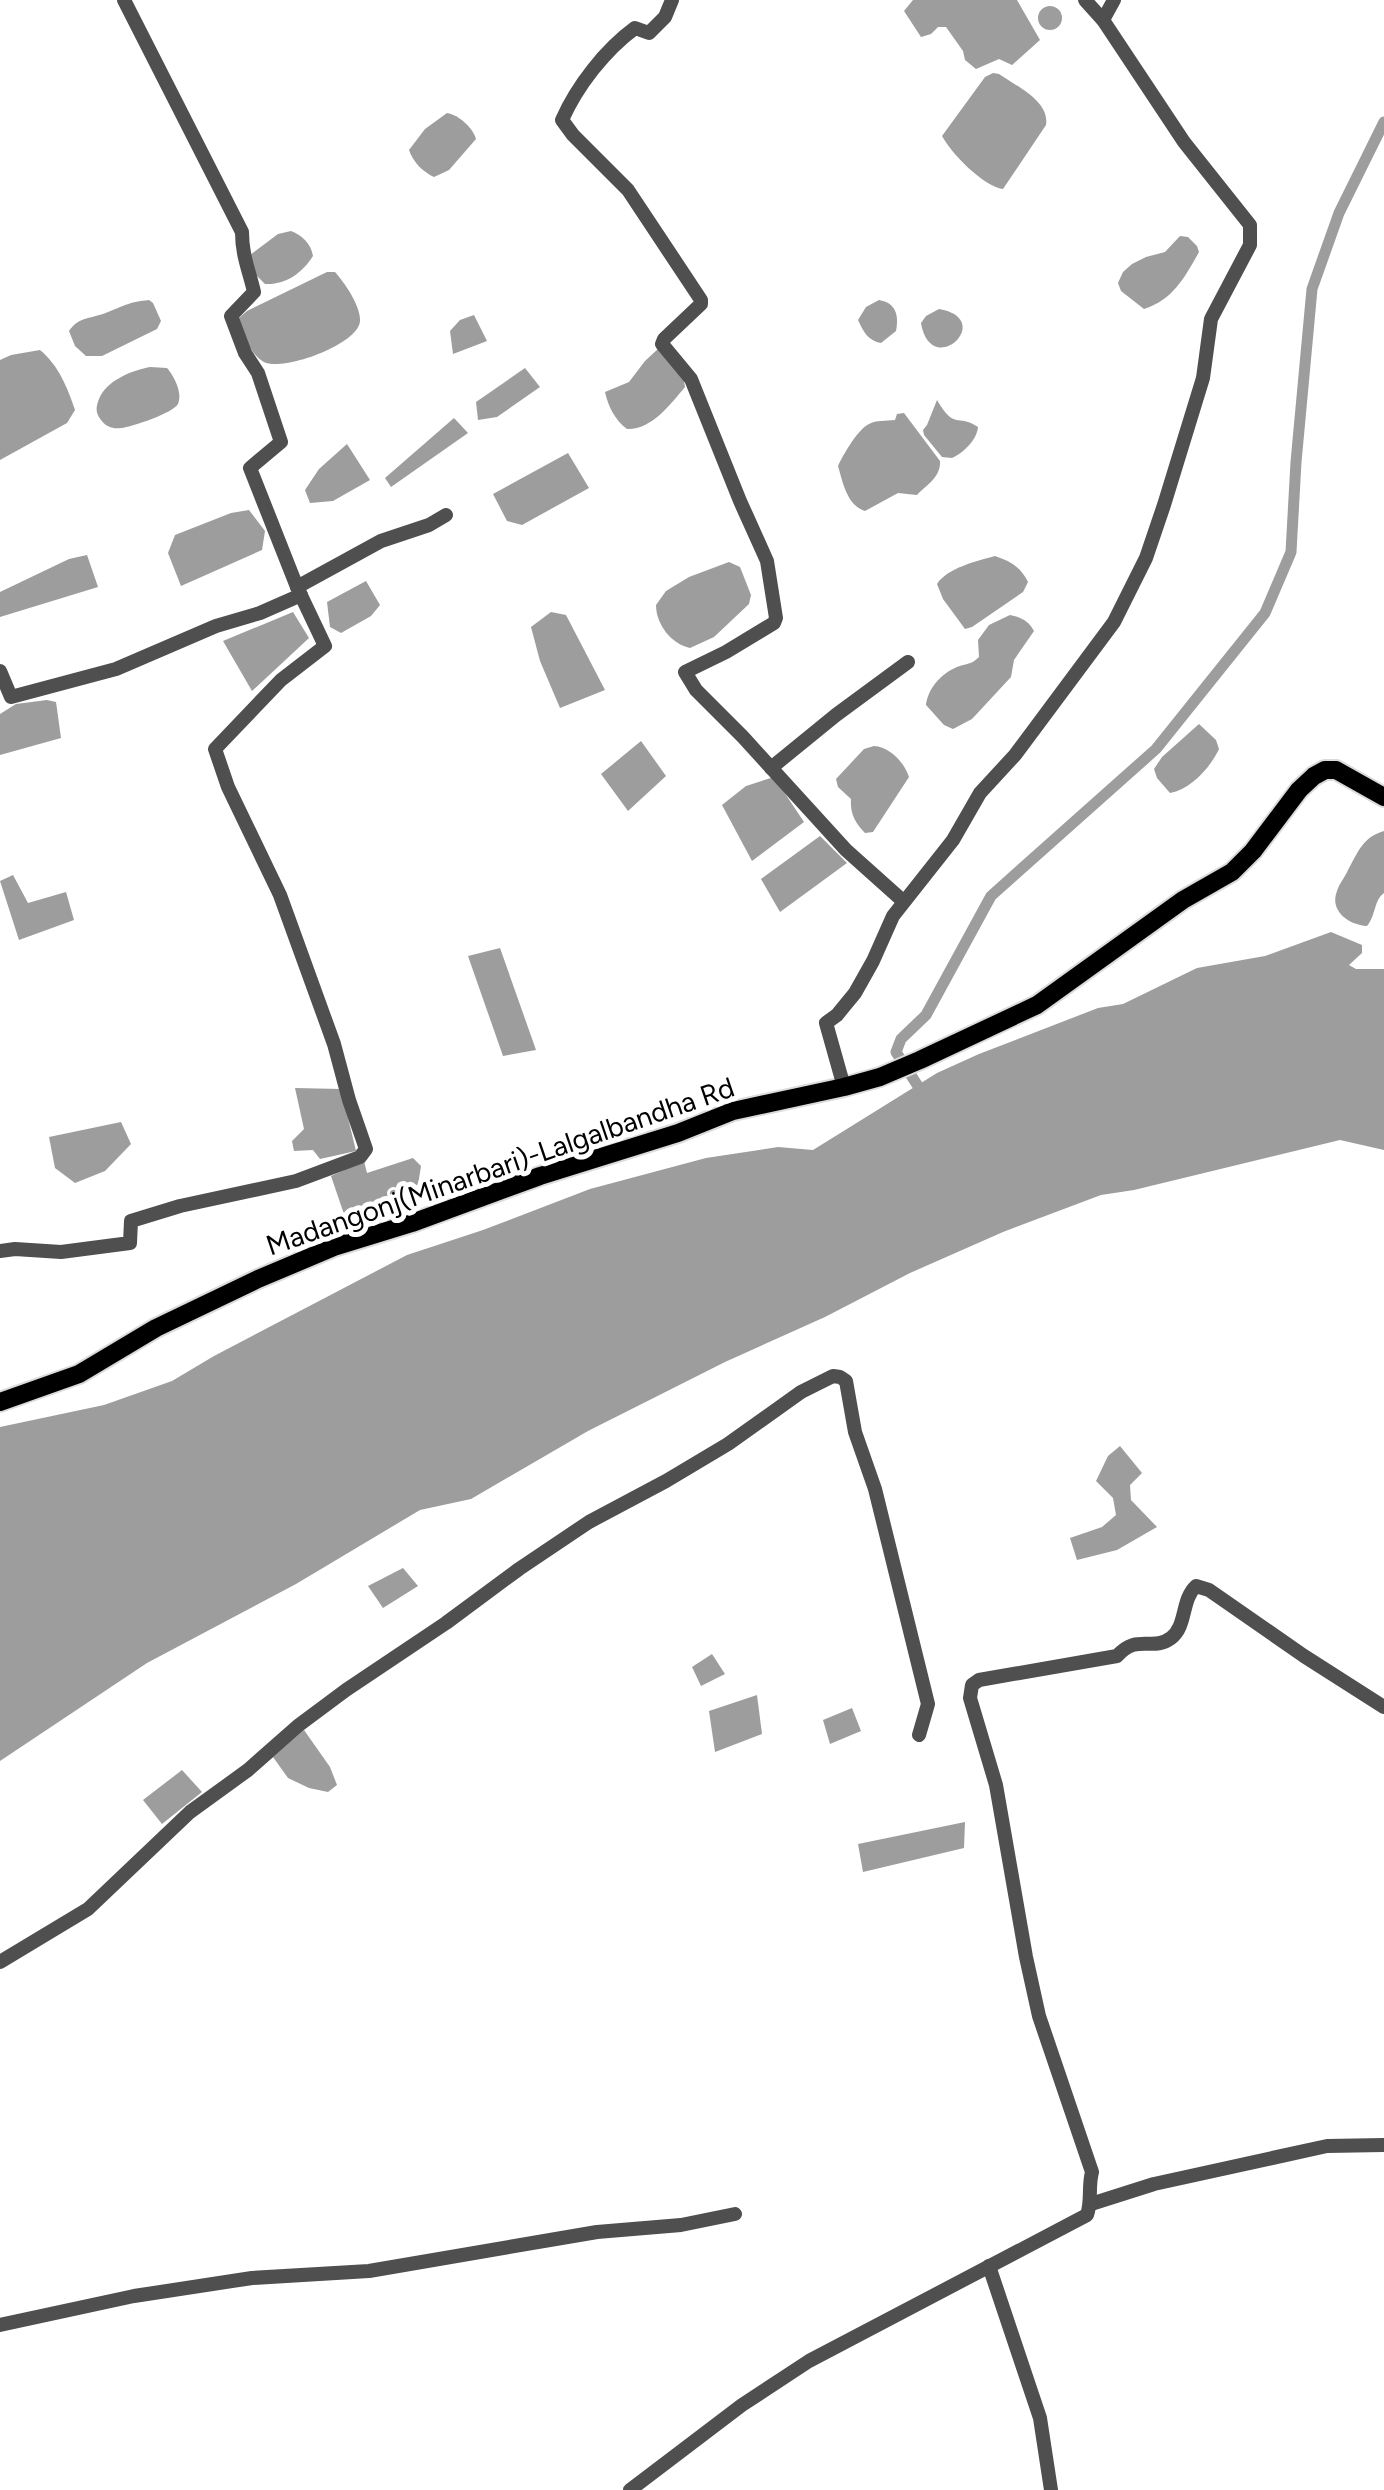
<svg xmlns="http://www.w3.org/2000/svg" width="1384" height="2490" viewBox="0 0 1384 2490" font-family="Figtree,sans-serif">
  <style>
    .water { fill: #9d9d9d }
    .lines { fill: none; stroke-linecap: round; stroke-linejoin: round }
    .canal { stroke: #9d9d9d; stroke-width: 11 }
    .major-casing { stroke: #dbdbdb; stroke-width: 22 }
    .minor { stroke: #4f4f4f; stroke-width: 14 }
    .major { stroke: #000; stroke-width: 18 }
    .labels { text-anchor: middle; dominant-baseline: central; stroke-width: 10; stroke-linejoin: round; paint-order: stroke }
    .street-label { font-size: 28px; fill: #000; stroke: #fff }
  </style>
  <rect width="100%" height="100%" fill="#fff"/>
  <!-- water -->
  <g class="water">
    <path d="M913,0H1017L1040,40L1012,65L999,59L976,69L965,60L963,51L946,27H938L931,34L921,37L904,11Z"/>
    <circle cx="1050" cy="18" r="12"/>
    <path d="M993,73L999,74C1016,86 1050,101 1046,125L1003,189C984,187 951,153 942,136L985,77Z"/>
    <path d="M447,113C459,115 473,128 476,139L449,170L434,177C423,172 413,162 409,150L425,129Z"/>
    <path d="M291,231C302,235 311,244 313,256C302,273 286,285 265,284L256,275L250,255L278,234Z"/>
    <path d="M1180,236L1188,237L1197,246L1199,252C1185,277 1173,300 1144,309L1121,291L1118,283L1123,272L1132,264L1146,257L1165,252Z"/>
    <path d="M327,272H335C344,282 361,306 360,321C359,344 283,372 264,362C251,355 244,336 237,323L239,318L247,311Z"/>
    <path d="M149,300L153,303L161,321L157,329L102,356H86L75,346L69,331C79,316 92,319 108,312C126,305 129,302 149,300Z"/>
    <path d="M879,300C896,303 899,315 896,331L881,343C868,341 863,331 858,320L866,307Z"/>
    <path d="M939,309C997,319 931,381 921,323L926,316Z"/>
    <path d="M474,315L487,341L453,354L450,331L460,320Z"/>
    <path d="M659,348L683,375L685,387C670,405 651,430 627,429C615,420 608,406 605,392L629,382L645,361Z"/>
    <path d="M40,350C59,366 67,387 75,410L67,423L0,460V360L11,355Z"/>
    <path d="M150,367L167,368C174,376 183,393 178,404C173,413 132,427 121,428C113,429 106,427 101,420C95,412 96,407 99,399C107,380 131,371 150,367Z"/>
    <path d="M525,368L540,387L497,417L478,420L476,402Z"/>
    <path d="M937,400C955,431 957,413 978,427C977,440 963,453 952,458L942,457L924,435L923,430L927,425Z"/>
    <path d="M904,413L940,461C941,477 927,485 917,495L898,493L865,511C847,505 843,483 838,466C843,455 858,429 869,424C876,420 886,421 895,420L897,414Z"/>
    <path d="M454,418L468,433L391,487L385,478Z"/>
    <path d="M347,444L370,480L333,501L310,503L305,490L319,469Z"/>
    <path d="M568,453L589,488L522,525L507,521L493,494Z"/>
    <path d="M249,510L265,531L262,550L181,586L168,553L175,535L231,513Z"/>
    <path d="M87,555L98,587L0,617V592L69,559Z"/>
    <path d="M995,556C1010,561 1021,567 1028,582L1023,592L972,627L965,629L943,599L937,584C947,568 977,561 995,556Z"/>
    <path d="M729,562L740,567L751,595L749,604L714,637L690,648C671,644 656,624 656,605L666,591L689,577Z"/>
    <path d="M366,581L380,605L371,616L341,633L330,627L327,602Z"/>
    <path d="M293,612L309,638L252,691L223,641Z"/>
    <path d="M551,612L566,615L605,690L560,708L540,661L531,627Z"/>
    <path d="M1010,615C1021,617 1029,621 1034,631L1014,660L1011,677L972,719L953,729L944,725L926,705C928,689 940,674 957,667C967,663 971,665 979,657L978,640L989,625Z"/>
    <path d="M47,700L56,702L61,738L0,755V714L16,704Z"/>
    <path d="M1199,724L1216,740L1219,749C1210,768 1191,789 1170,793L1157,778L1154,769L1162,757Z"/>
    <path d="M641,741L666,776L628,811L601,774Z"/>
    <path d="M874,746C890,747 904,762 909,777L873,832L865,833C855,822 850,814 851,799L838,787L836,779L864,749Z"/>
    <path d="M774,777L804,822L752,861L722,805L746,786Z"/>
    <path d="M1384,831V893C1374,900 1376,915 1367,926C1349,925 1329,911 1337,891C1339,884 1345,877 1348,870C1358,852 1363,837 1384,831Z"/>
    <path d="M820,836L847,863L780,912L761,879Z"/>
    <path d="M13,875L28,903L66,892L74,920L19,940L0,881Z"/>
    <path d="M1331,932L1362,945V953L1349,965L1356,969H1384V1150L1340,1140L1134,1190L1101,1195L1003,1232L910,1273L825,1317L725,1362L588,1431L471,1499L420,1510L296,1584L147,1663L0,1761V1427L104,1405L172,1381L214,1356L407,1255L483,1230L590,1189L706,1158L778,1147L813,1150L937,1073L979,1054L1098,1008L1123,1004L1197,968L1265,956Z"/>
    <path d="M500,948L536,1050L503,1056L468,956Z"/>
    <path d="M295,1088L341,1089L356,1151L320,1159L313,1150L294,1151L292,1141L304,1129Z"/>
    <path d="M121,1122L131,1144L105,1171L75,1183L55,1168L49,1137Z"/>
    <path d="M413,1158L421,1166L416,1198L396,1210L346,1220L331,1176L364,1161L367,1173Z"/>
    <path d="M1120,1446L1142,1473L1130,1485L1131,1500L1157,1527L1117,1550L1077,1560L1070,1538L1102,1527L1116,1515L1113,1498L1096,1481L1108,1456Z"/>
    <path d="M403,1568L418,1586L383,1608L368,1586Z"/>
    <path d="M712,1654L725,1674L701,1686L692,1667Z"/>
    <path d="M757,1695L762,1734L715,1752L709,1711Z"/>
    <path d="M852,1708L861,1731L830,1744L823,1720Z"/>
    <path d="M304,1730L330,1767L337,1785L328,1792L309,1788L288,1778L273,1757Z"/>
    <path d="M182,1770L202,1792L162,1824L143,1800Z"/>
    <path d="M965,1822L964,1848L863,1872L858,1844Z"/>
  </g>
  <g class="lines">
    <!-- canal -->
    <path class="canal" d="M925,1097L896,1052L901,1039L926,1015L991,896L1156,749L1265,613L1291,552L1296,462L1312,289L1339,213L1384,122"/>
    <defs>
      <path id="major" d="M0,1402L79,1374L156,1328L258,1279L334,1247L412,1223L540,1176L678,1133L733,1111L844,1087L880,1077L920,1060L1037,1005L1183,900L1232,872L1253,851L1299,790L1314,776L1325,770H1336L1384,797"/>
    </defs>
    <!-- major casing -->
    <use href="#major" class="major-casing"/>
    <!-- minor -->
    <g class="minor">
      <path d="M672,0L665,17L649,33L635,28C605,50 577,86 562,120L573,135L628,190L701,300V304L664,339L662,344L691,379L740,501L767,561L776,618L774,623L726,652L685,672L696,690L743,737L846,850L903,901"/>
      <path d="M1103,20L1114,0"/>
      <path d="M297,587L381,541L429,525L446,515"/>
      <path d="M0,671L11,697L116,669L216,626L260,613L301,595"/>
      <path d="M771,768L836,715L908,662"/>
      <path d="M844,1087L826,1023L837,1015L855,993L873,961L893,916L953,840L980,793L1015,755L1114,622L1146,558L1164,505L1203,378L1211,319L1250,245V225L1184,142L1103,20L1085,0"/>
      <path d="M0,1251L15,1249L61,1252L130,1243L131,1221L180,1206L296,1181L360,1157L366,1149L349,1100L334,1044L280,895L228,787L215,749L281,680L325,646L297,587L250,468L281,442L258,373L245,353L231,316L254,292C249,270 242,256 242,232L124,0"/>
      <path d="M0,1962L88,1909L190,1812L248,1770L299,1725L346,1690L446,1623L519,1569L589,1522L666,1481L728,1444L801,1392L833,1376L840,1377L846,1381L855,1432L875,1489L928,1704L919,1735"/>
      <path d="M1091,2204L1154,2184L1327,2146L1384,2145"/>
      <path d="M989,2266L1040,2418L1051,2490"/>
      <path d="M0,2325L134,2296L252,2278L369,2271L597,2232L681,2225L735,2214"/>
      <path d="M630,2490L742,2405L809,2361L1087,2215C1092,2201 1088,2187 1092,2172L1039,2016L1026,1957L996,1785L970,1698L972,1685L979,1680L1117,1656C1138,1633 1152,1652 1171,1638C1187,1626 1181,1600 1196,1586L1209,1590L1304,1656L1384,1707"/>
    </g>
    <!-- major -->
    <use href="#major" class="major"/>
  </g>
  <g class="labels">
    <!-- street labels -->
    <g class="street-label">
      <text transform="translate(500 1166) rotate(-19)">Madangonj(Minarbari)-Lalgalbandha Rd</text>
    </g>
  </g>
</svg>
